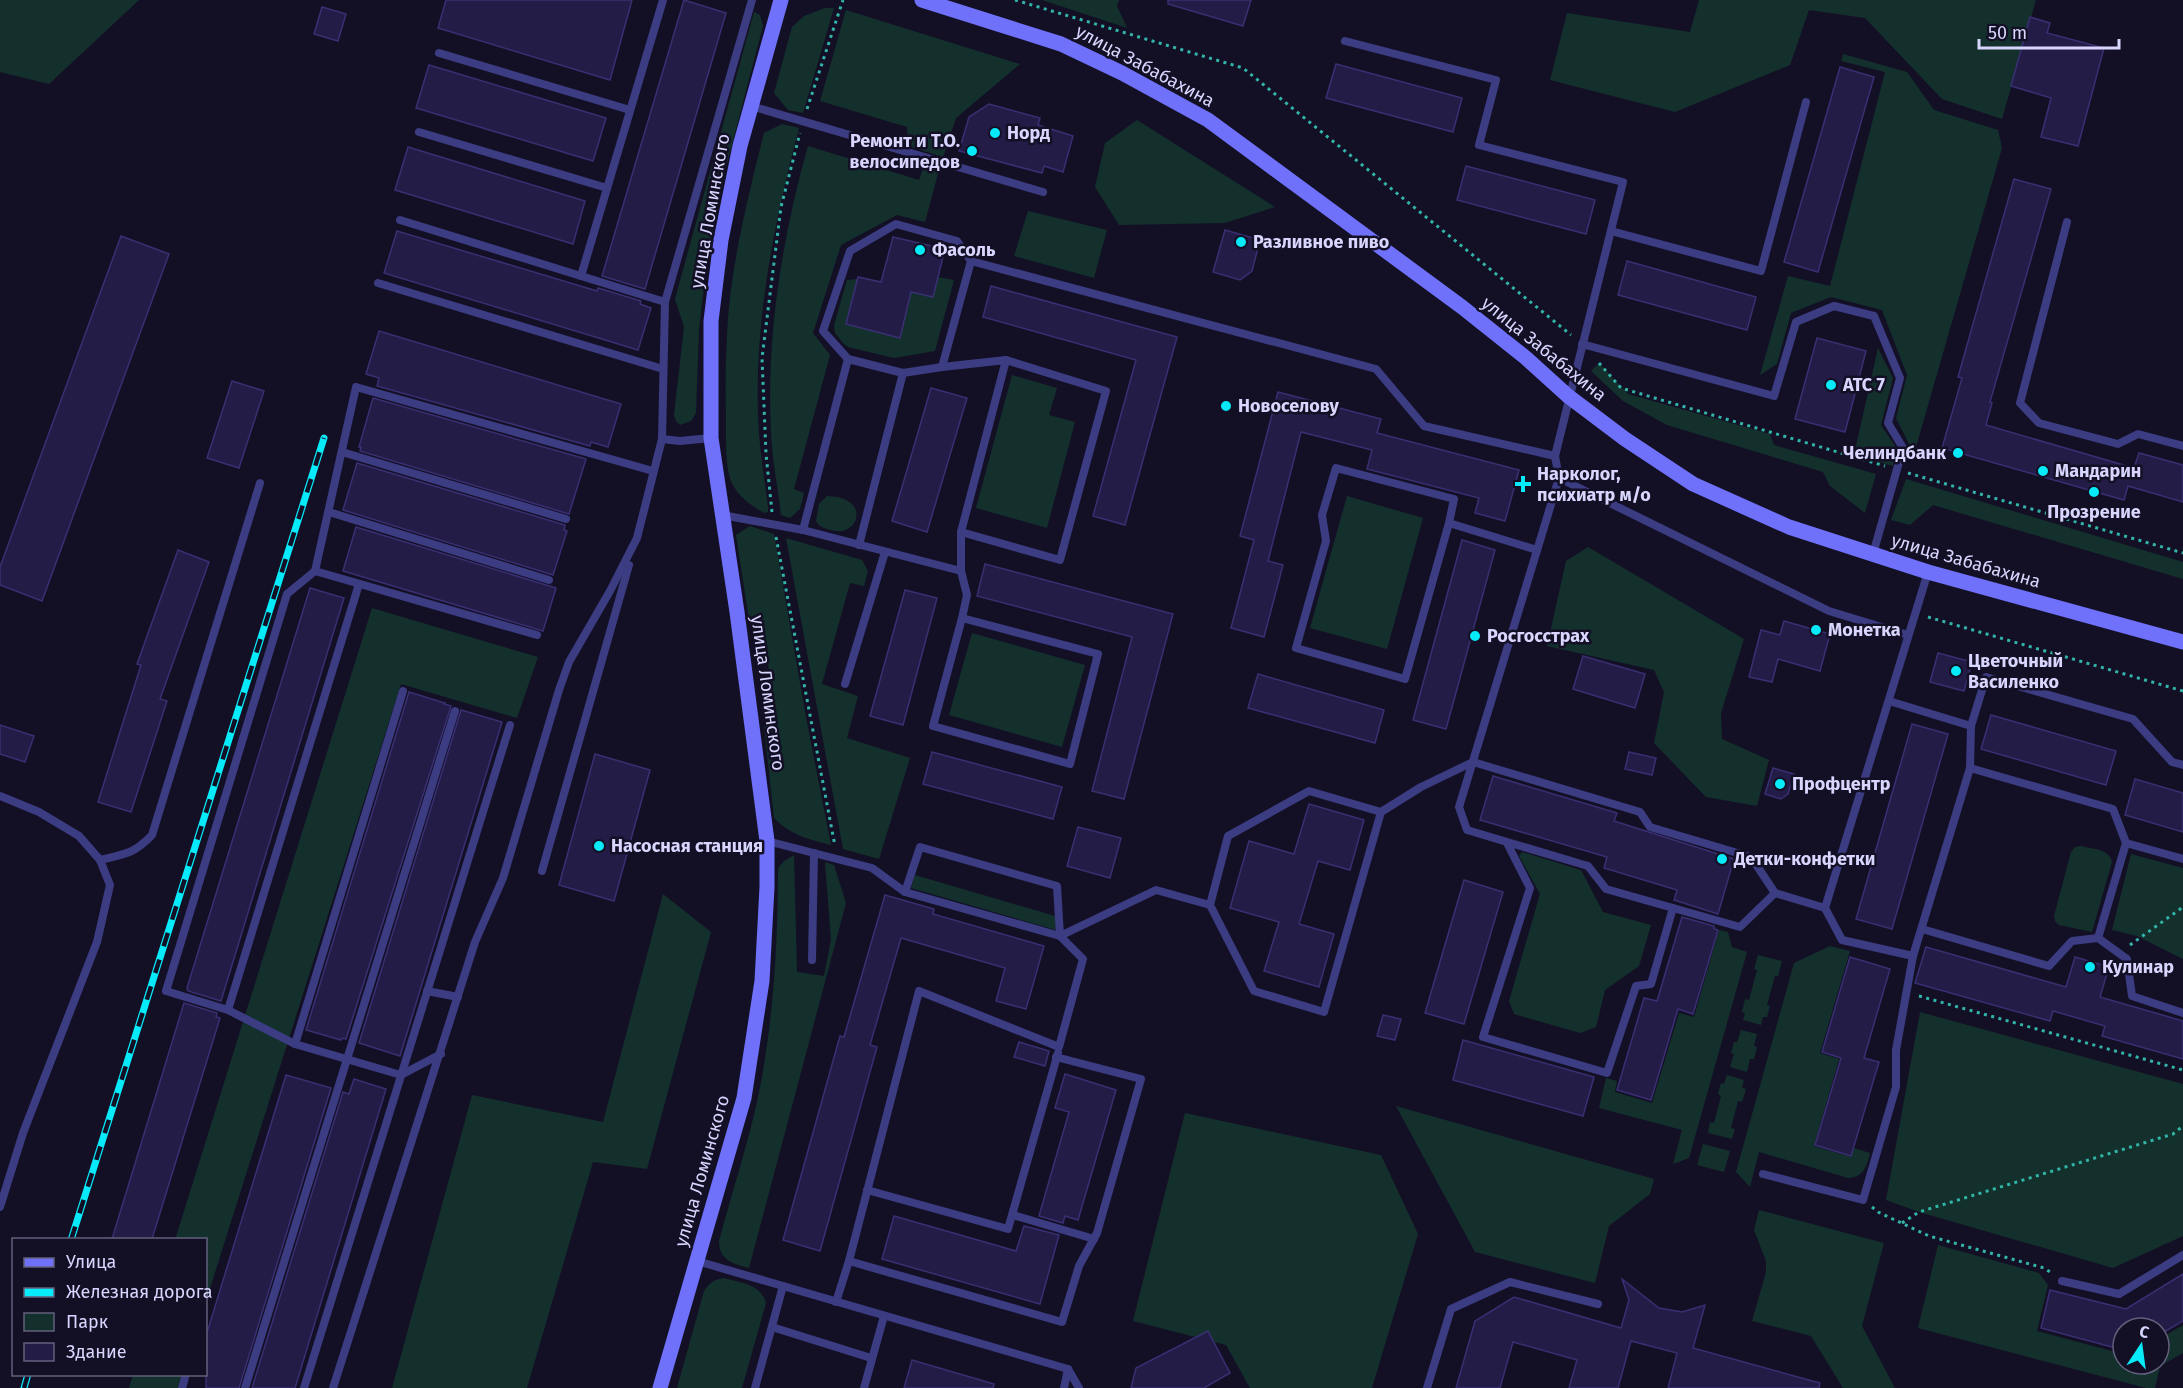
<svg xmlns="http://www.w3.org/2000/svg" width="2183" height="1388" viewBox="0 0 2183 1388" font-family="'Fira Sans',sans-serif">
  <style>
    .green { fill: #13302d }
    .building { fill: #231c46; stroke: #392f72; stroke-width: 1.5 }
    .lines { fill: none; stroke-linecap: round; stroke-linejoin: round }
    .path { stroke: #32b5a8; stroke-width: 3; stroke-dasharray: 3 4.5; stroke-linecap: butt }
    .lane { stroke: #3c3c83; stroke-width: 8 }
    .secondary { stroke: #6f71fb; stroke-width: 15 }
    .rail-casing { stroke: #07eaf9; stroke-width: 7 }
    .rail { stroke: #131026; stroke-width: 4.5; stroke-dasharray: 14; stroke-linecap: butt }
    .poi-dot { fill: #07eaf9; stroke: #131026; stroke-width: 2 }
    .labels { text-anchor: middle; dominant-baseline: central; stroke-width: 5; stroke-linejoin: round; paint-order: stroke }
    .street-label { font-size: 18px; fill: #d8d6fe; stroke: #131026 }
    .poi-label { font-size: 18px; font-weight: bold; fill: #d8d6fe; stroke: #131026; text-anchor: start }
  </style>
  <rect width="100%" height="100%" fill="#131026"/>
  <!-- green -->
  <g class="green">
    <path d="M0,0H139L49,84L0,72Z"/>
    <path d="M1042,0H1119L1117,6L1127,28Z"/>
    <path d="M1699,0H2036L2002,119L1942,99L1865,18L1809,10L1790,65L1675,112L1550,80L1567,13L1690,32Z"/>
    <path d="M825,8H834L803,113L788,110L774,93L792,27L804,16Z"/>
    <path d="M846,10L1020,64L956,118L943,157L908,146L907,127L820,101Z"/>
    <path d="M754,12L760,15L763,26L724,175L708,254L699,329L696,413L691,421L680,425L676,421L674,415L684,327L675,299Z"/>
    <path d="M1843,54L1907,72L1934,110L1998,130L2002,148L1914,454L1896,418L1907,375L1882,310L1831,297L1791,313L1777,364L1760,375L1788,276L1830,286L1885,72L1841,61Z"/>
    <path d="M1137,120L1275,207L1225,223L1119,225L1095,187L1105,143Z"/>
    <path d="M782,124L799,128C773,227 752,331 759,434C761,458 765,483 768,507V512L764,513C750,505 735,494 730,478C725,463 726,431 726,414C725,382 726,350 728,318C733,256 749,193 764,133Z"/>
    <path d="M808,146L919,180L924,166L939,170L925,222L897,215L841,245L813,333L830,355L794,489L804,493L800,509L790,518L781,515C778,487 772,460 771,432C766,336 782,238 808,146Z"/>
    <path d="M1028,211L1107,230L1094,278L1014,256Z"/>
    <path d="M938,277L954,280L935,351L894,358L848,347L843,343L835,333L834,325L847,280L858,279L847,324L899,338L911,292L932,297Z"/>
    <path d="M1878,348L1893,378L1881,425L1897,449L1893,466L1854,455Z"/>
    <path d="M1599,363L1628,394L1770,434L1774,445L1876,474L1865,513L1830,486L1823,472L1667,425L1623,401L1591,371Z"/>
    <path d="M1012,375L1057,388L1049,415L1075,422L1047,528L976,508Z"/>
    <path d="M1906,479L2183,562V579L1933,505L1910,525L1891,520Z"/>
    <path d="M827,496C873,497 858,539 831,530C823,528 820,527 816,521L819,504Z"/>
    <path d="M1347,496L1423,518L1387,649L1310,628Z"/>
    <path d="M750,526L774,534L806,717L831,845C808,839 790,835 774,818L764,726L772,686L764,642L749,620L736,535Z"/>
    <path d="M786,538L862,560L868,571L864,586L850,583L822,684L858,696L847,738L910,758L879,859L843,849Z"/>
    <path d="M1588,547L1744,639L1721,713L1722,739L1769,760L1757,806L1706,797L1654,743L1664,692L1654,670L1547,646L1566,561Z"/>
    <path d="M372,608L538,657L517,718L401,684L206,1301V1240H175Z"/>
    <path d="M972,633L1085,665L1062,747L949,715Z"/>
    <path d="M2081,846C2092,849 2110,849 2112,862L2092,932L2059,925L2055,921L2054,916L2071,852L2075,847Z"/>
    <path d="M1522,852L1581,870L1603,912L1651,925L1639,966L1605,990L1596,1027L1580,1033L1514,1014L1509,1001L1540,894L1519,856Z"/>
    <path d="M2131,854L2183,868V959L2137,936L2112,930Z"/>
    <path d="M794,855L797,972L824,976L831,940L825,862L834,865L846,903L749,1268C733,1264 719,1260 719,1241C733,1188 751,1136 761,1082C774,1011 778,939 778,868L784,861Z"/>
    <path d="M915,875L1055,916L1056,930L911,888Z"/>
    <path d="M663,894L711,932L647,1169L593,1162L527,1388H392L472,1095L603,1122Z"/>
    <path d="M1719,930L1728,932L1732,947L1747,952L1689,1158L1673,1164L1682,1130L1599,1108L1606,1078L1617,1081L1615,1092L1652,1103L1679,1013L1694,1017Z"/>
    <path d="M1830,946L1850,951L1820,1053L1839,1059L1814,1146L1851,1157L1854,1148L1870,1153C1867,1166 1864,1177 1848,1178L1759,1152L1750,1187L1736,1172L1794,963Z"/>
    <path d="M1758,955L1782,961L1778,976H1775L1767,1005L1770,1006L1767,1017H1763L1761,1025L1743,1020L1745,1013L1742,1012L1745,999L1749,1000L1757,970L1754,969Z"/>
    <path d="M1920,1012L2183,1084V1236L2113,1268L1919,1212L1886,1200Z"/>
    <path d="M1741,1030L1757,1034L1754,1046L1757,1047L1754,1059H1750L1747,1072L1730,1067L1734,1054L1731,1053L1734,1042H1737Z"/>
    <path d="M1727,1075L1744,1080L1742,1088L1746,1089L1742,1102L1738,1101L1731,1128L1735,1129L1732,1139L1708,1133L1710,1122L1714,1123L1721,1096L1718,1094L1721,1083L1724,1084Z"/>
    <path d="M1396,1106L1654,1179L1650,1194L1609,1226L1595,1283L1475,1252Z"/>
    <path d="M1185,1113L1381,1155L1418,1234L1372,1388H1250L1226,1345L1133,1321Z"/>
    <path d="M1703,1144L1730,1151L1724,1172L1697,1165Z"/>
    <path d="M1759,1210L1884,1243L1862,1326L1895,1388H1843L1811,1336L1752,1321L1766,1272V1261L1754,1230Z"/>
    <path d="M1938,1245L2039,1273L2048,1285L2037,1331L2123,1354V1364H2159V1339L2183,1325V1353L2160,1366L2155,1388H2146L1918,1328Z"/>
    <path d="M724,1278C741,1283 761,1284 766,1303L742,1388H677L704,1291C710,1282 714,1280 724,1278Z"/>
    <path d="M133,1375H182L178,1388H129Z"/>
  </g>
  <!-- building -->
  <g class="building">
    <path d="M446,0H632L610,80L438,28Z"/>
    <path d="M684,0L726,13L645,289L602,276Z"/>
    <path d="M1168,0H1251L1243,26L1168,4Z"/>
    <path d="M322,7L346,14L338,41L314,34Z"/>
    <path d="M2030,17L2050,23L2047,33L2104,48L2078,146L2041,137L2051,98L2011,86Z"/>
    <path d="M1336,64L1462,98L1453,132L1326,98Z"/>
    <path d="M429,65L606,118L593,161L416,108Z"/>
    <path d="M1840,67L1874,77L1818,272L1784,262Z"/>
    <path d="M989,104L1040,118L1038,125L1073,136L1063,172L1044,166L1042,173L959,151L969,117Z"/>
    <path d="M408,147L585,201L573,244L395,190Z"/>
    <path d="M1466,166L1595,200L1586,234L1457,200Z"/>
    <path d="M2014,179L2051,189L1990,402L1992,403L1986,425L2134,468L2139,453L2183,465V502L2128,486L2124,500L1942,448L1962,378L1958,377Z"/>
    <path d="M1225,230L1260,240L1252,271L1240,280L1213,272Z"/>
    <path d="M397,231L597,291L598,288L641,301L640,304L651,308L638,350L384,273Z"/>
    <path d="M121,236L169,254L42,601L0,585V567Z"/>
    <path d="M893,237L945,249L933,297L911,292L900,338L846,324L858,277L881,282Z"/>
    <path d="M1627,261L1756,297L1747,330L1618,295Z"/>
    <path d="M991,286L1177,337L1125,525L1093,516L1136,360L983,317Z"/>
    <path d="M379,331L621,404L608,447L591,442L590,446L377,386L379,378L366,374Z"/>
    <path d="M1817,338L1866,351L1845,432L1795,419Z"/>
    <path d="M232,381L264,391L239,468L207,458Z"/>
    <path d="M931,388L967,398L927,532L892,521Z"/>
    <path d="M1278,392L1381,419L1377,433L1519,470L1505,521L1475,513L1479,498L1367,469L1372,450L1301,432L1268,561L1283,565L1264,637L1231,628L1254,540L1240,536Z"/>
    <path d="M373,398L586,459L569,514L360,451L361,447H359Z"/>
    <path d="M357,463L565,525L564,530L567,531L553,575L343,510Z"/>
    <path d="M356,527L556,588L543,631L343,571Z"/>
    <path d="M1462,540L1495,550L1446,729L1413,720Z"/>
    <path d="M178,550L209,562L160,699L167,701L131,812L98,802L141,665L137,664Z"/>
    <path d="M985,564L1173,614L1124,799L1092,791L1132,637L977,596Z"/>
    <path d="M310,588L344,598L221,1001L188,991L187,988Z"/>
    <path d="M905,590L937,598L903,725L870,716Z"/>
    <path d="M1784,621L1830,634L1820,671L1778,659L1772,682L1749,677L1761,630L1780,635Z"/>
    <path d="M1938,653L1972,662L1964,691L1930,682Z"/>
    <path d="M1583,656L1645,674L1635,708L1573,689Z"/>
    <path d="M1258,674L1384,710L1375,743L1248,708Z"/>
    <path d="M409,692L445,703L444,704L451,706L346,1039L342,1038L341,1040L306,1030Z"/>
    <path d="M461,710L502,722L400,1056L359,1043Z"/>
    <path d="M1991,715L2116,751L2106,785L1981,749Z"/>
    <path d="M1912,724L1948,734L1892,929L1856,919Z"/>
    <path d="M0,725L34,736L25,762L0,754Z"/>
    <path d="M932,752L1062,787L1053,819L923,784Z"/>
    <path d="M1629,752L1656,758L1652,775L1625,769Z"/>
    <path d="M595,754L650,770L614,901L559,885Z"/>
    <path d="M1773,768L1794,774L1788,794L1781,799L1765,794Z"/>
    <path d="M1493,776L1617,813L1614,821L1734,859L1718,914L1674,900L1677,890L1604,868L1607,857L1480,820Z"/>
    <path d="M2135,779L2183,793V832L2125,815Z"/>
    <path d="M1309,804L1364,820L1350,870L1318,861L1299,924L1334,934L1319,987L1264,971L1279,922L1230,908L1249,841L1294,854Z"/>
    <path d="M1078,827L1121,838L1110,878L1067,866Z"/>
    <path d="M1464,880L1503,892L1464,1024L1425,1013Z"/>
    <path d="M885,895L934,909L933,914L1044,946L1026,1009L996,1001L1005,968L901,938L870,1045L877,1047L820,1251L783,1240L840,1036L844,1037Z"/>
    <path d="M1682,917L1714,926V929L1718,930L1693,1014L1678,1009L1651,1100L1617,1090L1644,998L1657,1001Z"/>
    <path d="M1926,947L2066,987L2075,957L2109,967L2100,997L2183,1021V1059L2102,1036L2105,1026L2053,1011L2050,1021L1915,983Z"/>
    <path d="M1850,957L1890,969L1864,1058L1879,1062L1851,1156L1815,1145L1841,1058L1822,1052Z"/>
    <path d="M184,1003L217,1013L216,1017L220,1018L152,1239H112Z"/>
    <path d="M1383,1015L1401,1019L1395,1040L1377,1036Z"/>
    <path d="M1463,1040L1594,1077L1583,1116L1453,1080Z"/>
    <path d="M1019,1042L1049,1051L1045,1066L1014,1057Z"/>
    <path d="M1065,1074L1116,1090L1078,1220L1065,1216L1063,1223L1039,1216L1069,1112L1055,1108Z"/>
    <path d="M286,1075L331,1088L239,1388H206V1336Z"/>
    <path d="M354,1079L386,1089L295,1388H252L343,1092L349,1094Z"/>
    <path d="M894,1216L1016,1251L1024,1226L1059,1235L1040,1304L882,1259Z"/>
    <path d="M2183,1274V1321L2159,1335V1328H2123V1350L2041,1328L2050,1290L2126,1309Z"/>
    <path d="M1622,1279L1659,1308L1682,1312L1705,1305L1693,1348L1820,1383L1819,1388H1668L1677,1353L1631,1341L1618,1388H1569L1577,1360L1513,1342L1500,1388H1456L1475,1321L1514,1297L1621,1328L1629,1300Z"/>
    <path d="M1208,1331L1230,1373L1204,1388H1131L1136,1368Z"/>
    <path d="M912,1360L994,1384L993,1388H904Z"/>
  </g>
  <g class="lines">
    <!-- path -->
    <g class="path">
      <path d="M1015,0L1243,68L1571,335"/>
      <path d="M807,109L843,0"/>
      <path d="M1599,363L1621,388L1885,466"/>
      <path d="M1908,473L2183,553"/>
      <path d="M772,512L766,454L762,358L781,207L800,133"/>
      <path d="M776,537L835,846"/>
      <path d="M1928,617L2183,691"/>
      <path d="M2130,945L2183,907"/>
      <path d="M1919,996L2183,1070"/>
      <path d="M1872,1207L1878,1212L1929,1236L2044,1268L2053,1274"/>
      <path d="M1902,1223L1919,1212L2173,1134L2183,1126"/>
    </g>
    <!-- lane -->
    <g class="lane">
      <path d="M663,0L581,276L665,302"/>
      <path d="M1345,41L1496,80L1479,145L1623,182L1555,456L1559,478L1459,807L1467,830L1588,866L1606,889L1740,927L1775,893"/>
      <path d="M439,53L630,110"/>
      <path d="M751,106L1043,192"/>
      <path d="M419,132L607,188"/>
      <path d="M400,220L581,276"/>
      <path d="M2067,222L2020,403L2039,423L2118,444L2138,434L2183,446"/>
      <path d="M1611,231L1761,271L1806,102"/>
      <path d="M971,261L1376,369L1424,426L1555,456"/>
      <path d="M378,283L663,369"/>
      <path d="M1582,344L1774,396L1796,322L1834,306L1874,316L1900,378L1888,423L1903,448L1873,554"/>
      <path d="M848,359L903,373"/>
      <path d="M942,367L1006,360L961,532V571"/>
      <path d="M662,439L680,441L711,438"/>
      <path d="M342,452L566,519"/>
      <path d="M1559,478L1829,611L1908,635"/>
      <path d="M329,512L549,580"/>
      <path d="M722,515L803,530L961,571L967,595L962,618L1098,654L1070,764L933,726L962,618"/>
      <path d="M1449,523L1405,679L1296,648L1326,541L1322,515L1336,468L1454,499L1449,523L1537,550"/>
      <path d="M803,530L848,359L823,331L850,251L896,224L957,241L971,261L942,367L903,373L859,545"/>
      <path d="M961,532L1060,560L1106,391L1006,360"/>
      <path d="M315,571L537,635"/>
      <path d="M845,684L885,552"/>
      <path d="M403,691L295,1044L401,1075L441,1054"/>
      <path d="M1889,701L1971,726L1970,768L2113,809L2126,843L2098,938L2127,959L2132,996L2183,1013"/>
      <path d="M1971,726L1986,677L2133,719L2172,762L2183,765"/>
      <path d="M0,796L39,812L79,836L100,860L110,885L97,942L23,1133L0,1207"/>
      <path d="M1381,812L1309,791L1228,836L1210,905L1254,991L1324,1012L1381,812L1421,787L1473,762L1640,812L1650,827L1751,857L1775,893L1825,908L1928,572"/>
      <path d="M767,841L872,868L905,892L1060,936L1083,959L1059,1047L919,991L849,1261L836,1302"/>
      <path d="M1507,843L1530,888L1483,1037L1607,1073L1636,986L1651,984L1673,908"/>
      <path d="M2126,843L2183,859"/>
      <path d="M100,860C125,854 134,854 152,835L260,483"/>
      <path d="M542,871L629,565"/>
      <path d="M905,892L920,847L1057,886L1060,936L1156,890L1210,905"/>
      <path d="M1825,908L1842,940L1913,956L1970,768"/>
      <path d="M1922,929L2049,966L2072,941L2098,938"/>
      <path d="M812,960L814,853"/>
      <path d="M427,991L458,997"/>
      <path d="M228,1010L359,584"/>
      <path d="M295,1044L228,1010L166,991L287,594L315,571L356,387L653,471"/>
      <path d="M1763,1174L1863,1200L1896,1087V1050L1913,956"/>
      <path d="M867,1190L1008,1229L1058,1053"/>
      <path d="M1013,1215L1094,1239"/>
      <path d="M697,1261L1068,1369L1079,1388"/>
      <path d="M849,1261L1062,1322L1079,1266L1097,1233L1141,1079L1056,1057"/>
      <path d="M2062,1281L2119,1294L2183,1255"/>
      <path d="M772,1327L871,1358"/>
      <path d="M182,1388L186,1374"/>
      <path d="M245,1388L455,711"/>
      <path d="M304,1388L510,725"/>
      <path d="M333,1388L475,942L503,878L559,690L569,662L610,591L637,538L662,439L665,302L752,0"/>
      <path d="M755,1388L783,1286"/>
      <path d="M864,1388L884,1316"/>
      <path d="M1064,1388L1068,1369"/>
      <path d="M1427,1388L1451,1309L1510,1282L1598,1304"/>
    </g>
    <!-- secondary -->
    <g class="secondary">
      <path d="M922,0L1061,44L1122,73L1208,120L1462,307L1526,358L1568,396L1625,439L1693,484L1789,527L1928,572L2183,642"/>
      <path d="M660,1388L744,1098L762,981L767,887V841L737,612L711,438V321L721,240L740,146L781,0"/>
    </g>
    <defs>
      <g id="rail">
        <path d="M71,1240L324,438"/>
        <path d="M24,1388L28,1374"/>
      </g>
    </defs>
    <!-- rail casing -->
    <use href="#rail" class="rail-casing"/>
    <!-- rail -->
    <use href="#rail" class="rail"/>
  </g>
  <!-- markers -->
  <g class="poi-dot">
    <circle cx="995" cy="133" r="6"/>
    <circle cx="972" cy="151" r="6"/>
    <circle cx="1241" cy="242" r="6"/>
    <circle cx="920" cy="250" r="6"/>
    <circle cx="1831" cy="385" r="6"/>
    <circle cx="1226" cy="406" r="6"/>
    <circle cx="1958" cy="453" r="6"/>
    <circle cx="2043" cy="471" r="6"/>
    <path d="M1520 475h6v6h6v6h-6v6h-6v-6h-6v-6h6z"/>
    <circle cx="2094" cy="492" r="6"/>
    <circle cx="1816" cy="630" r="6"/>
    <circle cx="1475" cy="636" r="6"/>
    <circle cx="1956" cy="671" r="6"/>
    <circle cx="1780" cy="784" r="6"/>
    <circle cx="599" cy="846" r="6"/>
    <circle cx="1722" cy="859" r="6"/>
    <circle cx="2090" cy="967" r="6"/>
  </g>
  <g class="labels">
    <!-- street labels -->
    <g class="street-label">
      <text transform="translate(1145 66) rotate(28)">улица Забабахина</text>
      <text transform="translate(710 211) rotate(-80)">улица Ломинского</text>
      <text transform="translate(1544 349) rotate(39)">улица Забабахина</text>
      <text transform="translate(1966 561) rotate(16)">улица Забабахина</text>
      <text transform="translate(768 693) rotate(82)">улица Ломинского</text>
      <text transform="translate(702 1171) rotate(-74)">улица Ломинского</text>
    </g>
    <!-- poi labels -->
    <g class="poi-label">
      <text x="1007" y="133">Норд</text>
      <text x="960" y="141" text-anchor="end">Ремонт и Т.О.<tspan x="960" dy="21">велосипедов</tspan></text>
      <text x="1253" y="242">Разливное пиво</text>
      <text x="932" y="250">Фасоль</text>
      <text x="1843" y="385">АТС 7</text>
      <text x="1238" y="406">Новоселову</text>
      <text x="1946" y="453" text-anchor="end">Челиндбанк</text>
      <text x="2055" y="471">Мандарин</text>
      <text x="1537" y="474">Нарколог,<tspan x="1537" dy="21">психиатр м/о</tspan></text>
      <text x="2094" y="512" text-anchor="middle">Прозрение</text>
      <text x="1828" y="630">Монетка</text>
      <text x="1487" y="636">Росгосстрах</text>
      <text x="1968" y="661">Цветочный<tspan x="1968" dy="21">Василенко</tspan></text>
      <text x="1792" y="784">Профцентр</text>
      <text x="611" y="846">Насосная станция</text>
      <text x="1734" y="859">Детки-конфетки</text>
      <text x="2102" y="967">Кулинар</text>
    </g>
  </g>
  <!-- legend -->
  <rect x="12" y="1238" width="195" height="138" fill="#131026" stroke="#625f7c" stroke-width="1.5"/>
  <rect x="24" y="1258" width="30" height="9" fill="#6f71fb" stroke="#625f7c" stroke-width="1.5"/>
  <text x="66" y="1268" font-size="18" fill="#d8d6fe">Улица</text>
  <rect x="24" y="1288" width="30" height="9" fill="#07eaf9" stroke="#625f7c" stroke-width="1.5"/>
  <text x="66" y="1298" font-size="18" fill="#d8d6fe">Железная дорога</text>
  <rect x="24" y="1313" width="30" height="18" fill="#13302d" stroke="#625f7c" stroke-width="1.5"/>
  <text x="66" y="1328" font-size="18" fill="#d8d6fe">Парк</text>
  <rect x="24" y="1343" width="30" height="18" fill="#231c46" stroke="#625f7c" stroke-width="1.5"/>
  <text x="66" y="1358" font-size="18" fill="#d8d6fe">Здание</text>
  <!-- north arrow -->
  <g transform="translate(2141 1346) rotate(13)"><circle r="28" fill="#131026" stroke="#625f7c" stroke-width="1.5"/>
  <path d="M0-4.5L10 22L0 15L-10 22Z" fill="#07eaf9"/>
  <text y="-9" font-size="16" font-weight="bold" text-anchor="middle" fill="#d8d6fe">С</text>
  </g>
  <!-- scale -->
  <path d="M1979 39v9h140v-9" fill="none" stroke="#d8d6fe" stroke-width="3"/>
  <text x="1988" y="39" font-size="18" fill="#d8d6fe" stroke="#131026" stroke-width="4.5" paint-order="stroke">50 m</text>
</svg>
